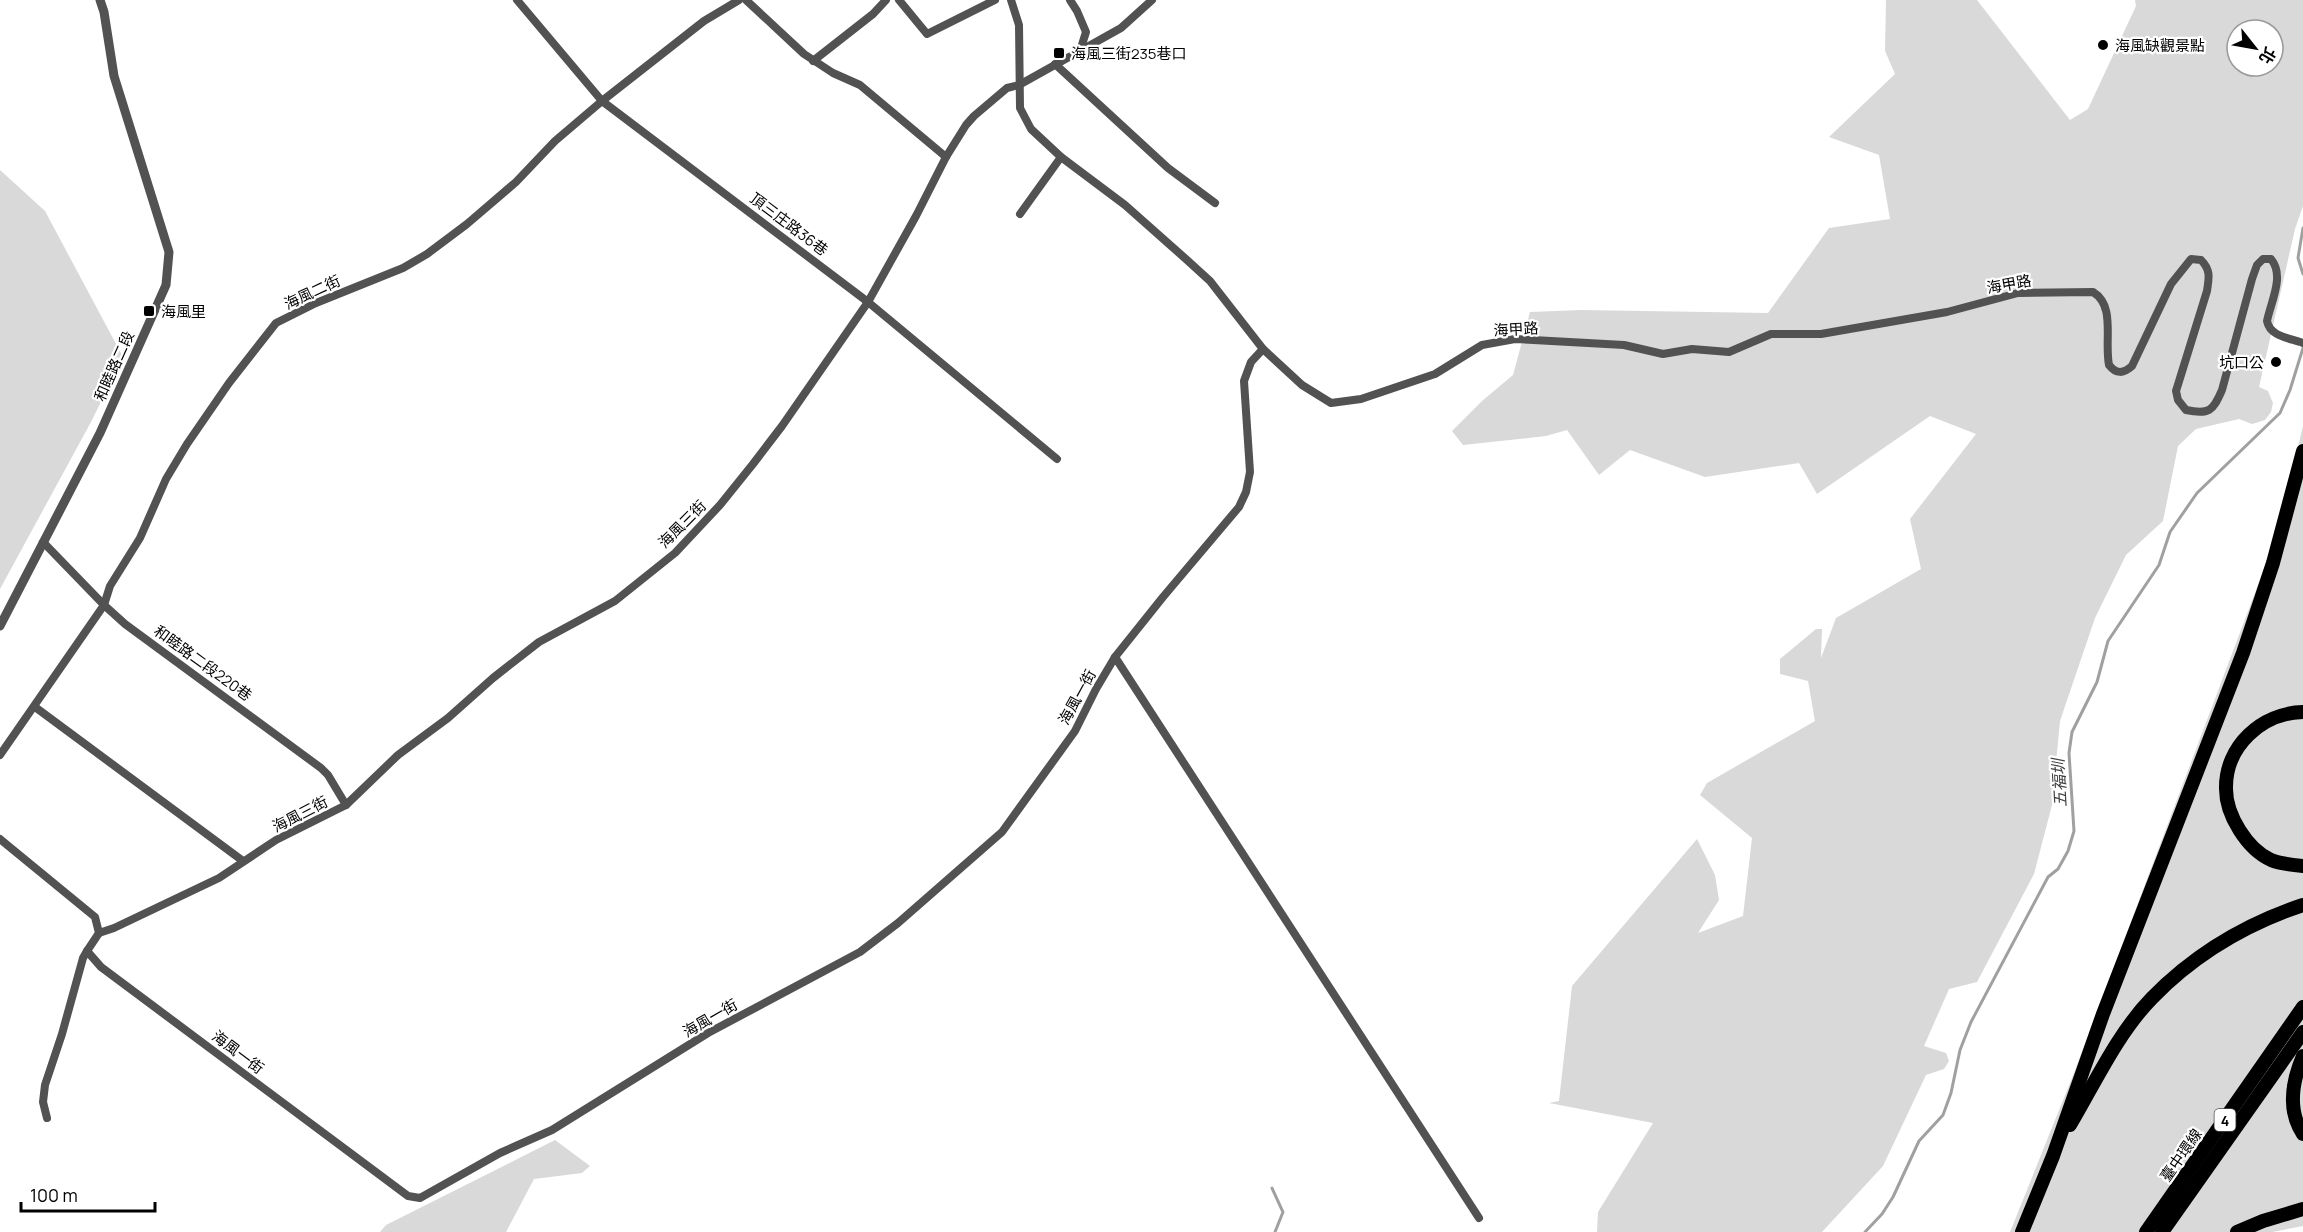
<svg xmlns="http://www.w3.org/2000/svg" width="2303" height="1232" viewBox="0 0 2303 1232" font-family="Manrope,'Noto Sans TC',sans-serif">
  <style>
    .green { fill: #d9d9d9; fill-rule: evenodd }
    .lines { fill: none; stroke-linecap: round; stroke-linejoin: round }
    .stream { stroke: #a0a0a0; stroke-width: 3 }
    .minor { stroke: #525252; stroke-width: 8 }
    .tertiary { stroke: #525252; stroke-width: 9 }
    .motorway { stroke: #000; stroke-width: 14 }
    .poi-dot { fill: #000; stroke: #fff; stroke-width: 2 }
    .labels { text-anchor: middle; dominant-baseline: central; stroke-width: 4.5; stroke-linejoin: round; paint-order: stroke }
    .shield { fill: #fff; stroke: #4c4c4c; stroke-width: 1.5 }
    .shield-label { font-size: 14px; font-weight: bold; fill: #000 }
    .poi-label { font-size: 15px; fill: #000; stroke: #fff; text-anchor: start }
    .street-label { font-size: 15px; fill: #000; stroke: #fff }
    .water-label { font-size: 16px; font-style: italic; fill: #414141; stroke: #fff }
  </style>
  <rect width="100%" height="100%" fill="#fff"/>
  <!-- green -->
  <g class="green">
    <path d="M1886,0H1977L2070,120L2088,109L2136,6L2135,0H2303V206L2295,229L2259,387L2268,391L2273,403L2271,412L2265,420L2252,424L2239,419L2196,429L2178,446L2163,521L2126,555L2095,618L2060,721L2052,805L2034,874L1977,982L1949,989L1924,1046L1946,1053L1949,1061L1944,1069L1926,1075L1883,1166L1822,1232H1597L1598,1212L1653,1123L1549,1103L1559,1101L1572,986L1697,839L1715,875L1719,900L1698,933L1743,916L1752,838L1700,795L1707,783L1815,721L1808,681L1780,674V659L1816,629H1822L1821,658L1836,618L1921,569L1910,519L1976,434L1930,416L1817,494L1799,463L1705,477L1630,450L1599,475L1567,430L1546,436L1463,445L1452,431L1482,401L1513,375L1530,312L1581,310L1768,313L1829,228L1890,219L1879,155L1829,137L1895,74L1885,51ZM2237,30H2273V66H2237Z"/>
    <path d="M0,170L45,211L123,357L91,422L0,589Z"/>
    <path d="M2303,426V1226L2272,1232H2010L2072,1078L2276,537Z"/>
    <path d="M555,1140L590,1166L582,1173L534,1179L506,1232H380L386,1225Z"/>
  </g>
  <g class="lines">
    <!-- stream -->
    <g class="stream">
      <path d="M2303,228L2298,258L2303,274"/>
      <path d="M1272,1188L1283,1212L1275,1232"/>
      <path d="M1865,1232L1882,1214L1893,1197L1919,1141L1943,1115L1951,1093L1960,1050L1971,1022L2048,877L2058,869L2068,851L2074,831L2069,753L2072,732L2097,682L2108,641L2159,565L2170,532L2197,493L2280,413L2290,390L2303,348"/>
    </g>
    <!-- minor -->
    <g class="minor">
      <path d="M517,0L602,101L868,302L1057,459"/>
      <path d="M746,0L804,54L833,73L860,85L946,157"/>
      <path d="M899,0L927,34L995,0"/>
      <path d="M1011,0L1019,25L1020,108L1031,129L1061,157L1125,205L1187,260L1210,281L1263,349L1302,385L1331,403L1361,399L1435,374L1482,345L1515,339L1624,345L1663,354L1692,349L1729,352L1771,334H1821L1947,312L2018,293L2093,292C2116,306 2104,340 2109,365C2116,374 2123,374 2132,366L2171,284L2191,259L2201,260C2211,270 2209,278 2207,291L2176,391L2178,400L2186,410C2209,415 2213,411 2222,390L2252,279L2257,265L2263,259H2271C2285,276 2271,301 2267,321C2270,337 2290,338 2303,343"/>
      <path d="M1070,0L1077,11L1086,32L1080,51"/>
      <path d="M813,61L873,14L886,0"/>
      <path d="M1055,64L1168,168L1215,203"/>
      <path d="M1020,214L1061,157"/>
      <path d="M43,542L104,605L125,624L321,768L328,775L346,805"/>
      <path d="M1115,657L1479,1218"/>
      <path d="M35,707L243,861"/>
      <path d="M0,755L104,605L110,586L140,538L166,479L187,444L229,383L276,323L316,303L403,268L427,254L467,224L516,182L555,141L602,101L704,21L739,0"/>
      <path d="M0,839L95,917L99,933L87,951L101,967L408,1196L420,1198L500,1153L552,1130L708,1033L860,952L898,923L1002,832L1075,731L1096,689L1115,657L1163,597L1239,507L1246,492L1250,472L1244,381L1251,362L1263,349"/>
      <path d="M99,933L114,928L219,878L276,840L346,805L398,755L448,718L493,678L539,642L615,601L675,553L720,505L753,464L782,426L868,302L916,216L946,157L966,125L974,116L1007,88L1019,85L1121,28L1152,0"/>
      <path d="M47,1118L43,1102L45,1085L62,1034L83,958L87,951"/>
    </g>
    <!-- tertiary -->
    <path class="tertiary" d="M0,626L100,433L166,285L169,252L114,76L104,12L100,0"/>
    <!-- motorway -->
    <g class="motorway">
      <path d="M2303,712C2262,713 2225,746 2226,789C2226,815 2247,849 2271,860C2281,864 2292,865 2303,866"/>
      <path d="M2303,1056C2292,1082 2287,1110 2303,1134"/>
      <path d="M2070,1125C2095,1083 2117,1034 2152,998C2194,955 2246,924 2303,905"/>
      <path d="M2022,1232L2053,1156L2103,1014L2243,653L2273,563L2303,451"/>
      <path d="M2146,1232L2303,1007"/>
      <path d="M2162,1232L2303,1032"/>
      <path d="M2237,1232L2263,1221L2303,1209"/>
    </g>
  </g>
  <!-- markers -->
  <g class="poi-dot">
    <circle cx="2103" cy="45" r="6"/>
    <rect x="1053" y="47" width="12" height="12" rx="3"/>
    <rect x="143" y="305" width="12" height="12" rx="3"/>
    <circle cx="2276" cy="362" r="6"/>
  </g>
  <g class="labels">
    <!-- shield labels -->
    <rect class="shield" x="2214.5" y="1109" width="21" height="22" rx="4.5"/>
    <g class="shield-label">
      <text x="2225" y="1120">4</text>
    </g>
    <!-- poi labels -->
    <g class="poi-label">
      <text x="2115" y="45">海風缺觀景點</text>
      <text x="1071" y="53">海風三街235巷口</text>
      <text x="161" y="311">海風里</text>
      <text x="2264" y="362" text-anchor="end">坑口公</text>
    </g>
    <!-- street labels -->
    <g class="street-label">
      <text transform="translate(789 224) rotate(37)">頂三庄路36巷</text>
      <text transform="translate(2009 284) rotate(-10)">海甲路</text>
      <text transform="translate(312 292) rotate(-25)">海風二街</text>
      <text transform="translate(1516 329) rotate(-3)">海甲路</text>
      <text transform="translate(114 366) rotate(-66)">和睦路二段</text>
      <text transform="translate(682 524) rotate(-45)">海風三街</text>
      <text transform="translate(203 663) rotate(36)">和睦路二段220巷</text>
      <text transform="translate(1077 697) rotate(-61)">海風一街</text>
      <text transform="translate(300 814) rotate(-27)">海風三街</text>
      <text transform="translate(710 1018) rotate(-30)">海風一街</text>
      <text transform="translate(238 1052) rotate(37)">海風一街</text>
      <text transform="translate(2181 1155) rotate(-55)">臺中環線</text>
    </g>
    <!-- water labels -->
    <g class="water-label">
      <text transform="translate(2059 783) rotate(-93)">五福圳</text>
    </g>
  </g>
  <!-- north arrow -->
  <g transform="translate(2255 48) rotate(121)"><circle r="28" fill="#ffffff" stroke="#999999" stroke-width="1.5"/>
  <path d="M0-4.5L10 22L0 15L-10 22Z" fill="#000000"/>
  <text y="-9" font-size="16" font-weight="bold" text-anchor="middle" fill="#000000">北</text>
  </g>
  <!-- scale -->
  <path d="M21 1202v9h134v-9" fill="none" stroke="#000000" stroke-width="3"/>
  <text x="30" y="1202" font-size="18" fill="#000000" stroke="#ffffff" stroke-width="4.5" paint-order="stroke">100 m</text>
</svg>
